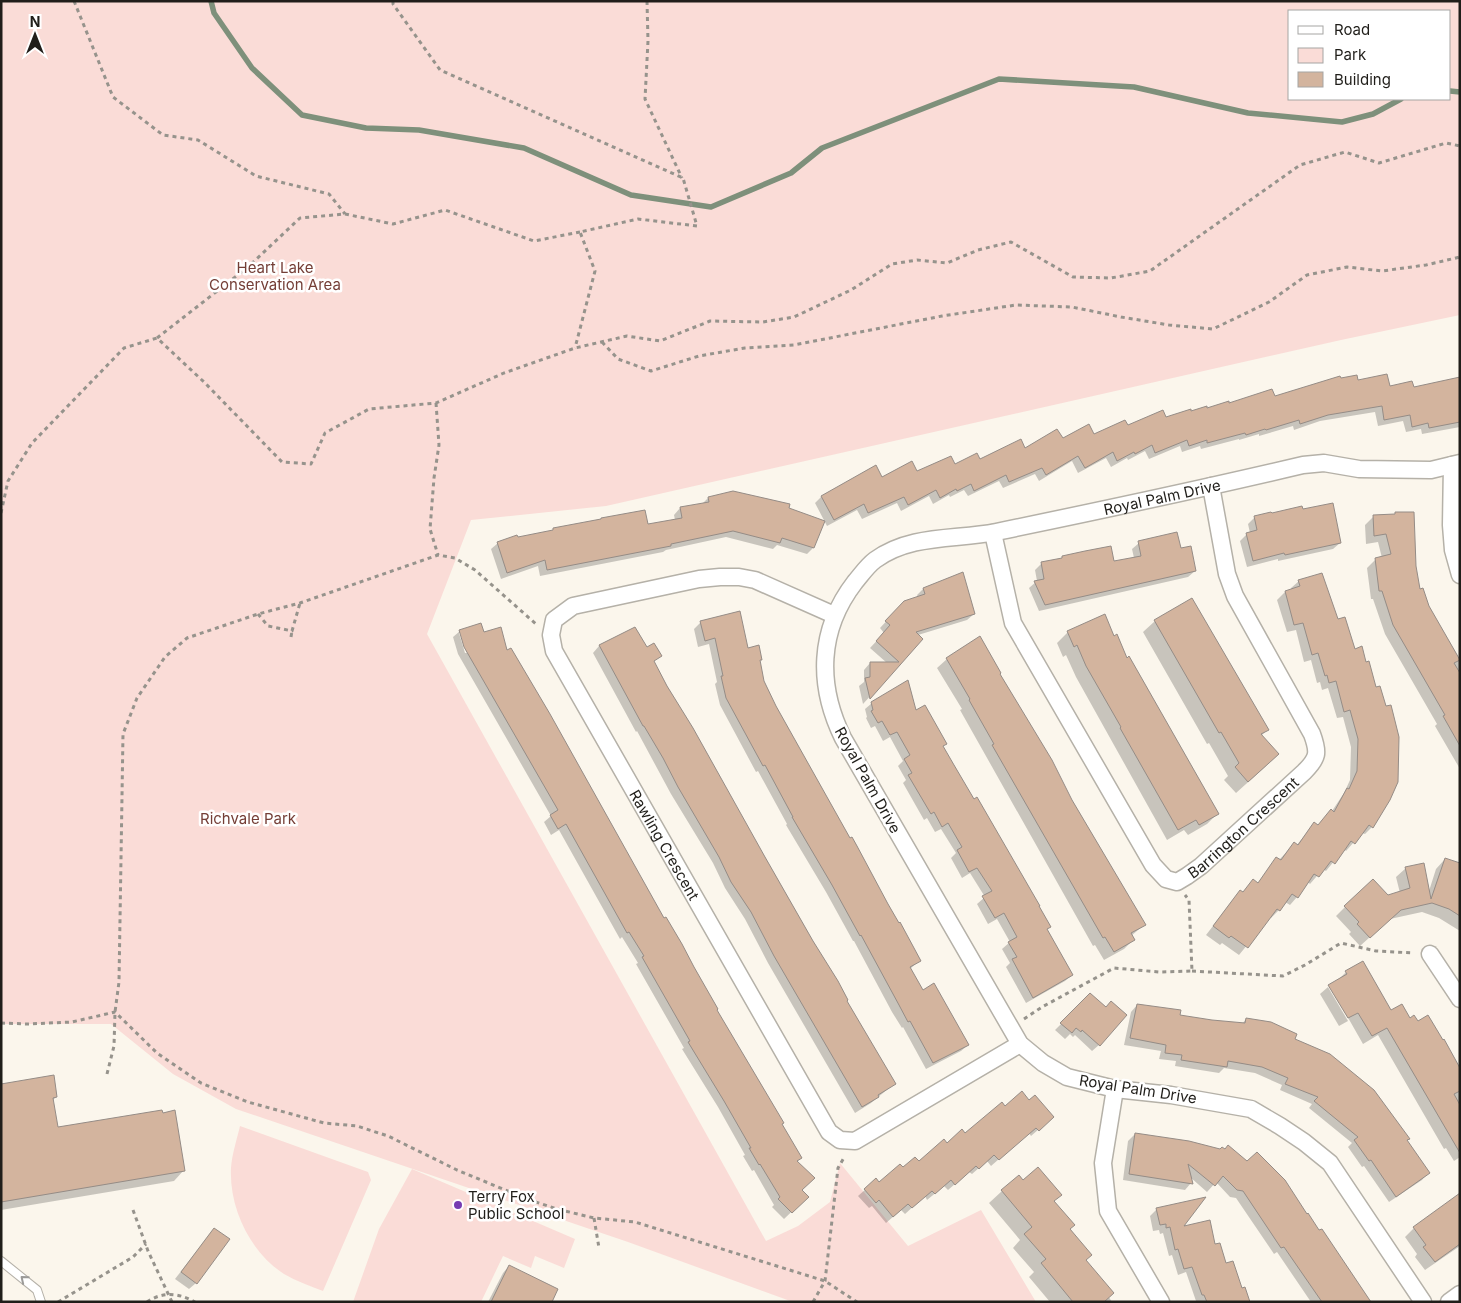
<svg xmlns="http://www.w3.org/2000/svg" width="1461" height="1303" viewBox="0 0 1461 1303" font-family="Inter,sans-serif">
  <style>
    .green { fill: #fadcd7; fill-rule: evenodd }
    .shadow { fill: #0003; fill-rule: evenodd }
    .lines { fill: none; stroke-linecap: round; stroke-linejoin: round }
    .stream { stroke: #7e907b; stroke-width: 5.5 }
    .building { fill: #d3b49e; stroke: #958c86 }
    .service-casing { stroke: #b5b1a8; stroke-width: 10 }
    .minor-casing { stroke: #b5b1a8; stroke-width: 19 }
    .path { stroke: #96938c; stroke-width: 3; stroke-dasharray: 4 4; stroke-linecap: butt }
    .service { stroke: #fff; stroke-width: 8 }
    .minor { stroke: #fff; stroke-width: 16 }
    .oneway { stroke: #9b9a98 }
    .poi-dot { fill: #773cb2; stroke: #fff; stroke-width: 2 }
    .labels { text-anchor: middle; dominant-baseline: central; stroke-width: 5; stroke-linejoin: round; paint-order: stroke }
    .park-label { font-size: 15px; fill: #743e36; stroke: #fff }
    .street-label { font-size: 15px; fill: #201e1a; stroke: #fff }
    .poi-label { font-size: 15px; fill: #201e1a; stroke: #fff; text-anchor: start }
  </style>
  <rect width="100%" height="100%" fill="#fbf6ec"/>
  <!-- green -->
  <g class="green">
    <path d="M1,1H1460V315L1341,340L606,506L471,520L427,634L766,1241L798,1226L830,1202L840,1163L908,1246L981,1210L1036,1302H793L628,1242L236,1109L173,1074L111,1024H1ZM1450,11V99H1290V11Z"/>
    <path d="M240,1126L368,1172L371,1180L323,1291C310,1286 296,1281 284,1274C250,1252 229,1208 231,1168C232,1154 237,1139 240,1126Z"/>
    <path d="M412,1169L575,1239L564,1268L535,1256L531,1268L503,1256L481,1302H353L379,1229Z"/>
  </g>
  <!-- shadow -->
  <g class="shadow">
    <path d="M1340,379L1389,388L1413,389L1460,379V427L1422,434L1421,429L1406,432L1403,421L1378,426L1375,412L1320,421L1294,430L1293,426L1259,436V434L1239,440V439L1201,449L1200,446L1182,452L1180,446L1149,459L1145,451L1128,460L1127,458L1111,467L1106,458L1078,473L1072,461L1039,481L1035,474L1003,488L999,481L968,496L964,490L950,497L949,495L933,504L929,496L901,511L897,503L862,519L857,510L827,526L815,503L821,497L882,479L980,461L1062,440L1094,435L1127,426L1228,405L1274,398Z"/>
    <path d="M708,498L813,548L807,554L777,545L773,549L726,537L666,550L663,552L540,576L538,566L501,579L491,549L498,543L517,539L647,526L675,520L674,515L680,508L702,504Z"/>
    <path d="M1374,516L1414,566L1419,590L1460,661V769L1435,726L1437,724L1385,634L1373,599H1371L1367,568L1376,559L1382,558L1378,542L1366,544L1365,525Z"/>
    <path d="M1255,517L1340,543L1333,549L1278,561V559L1247,567L1240,541L1247,534L1250,533L1248,524Z"/>
    <path d="M1139,543L1180,550L1195,571L1188,577L1039,611L1029,588L1037,581L1035,570L1042,563L1060,560L1063,557L1113,562L1134,558L1132,549Z"/>
    <path d="M1299,581L1337,620L1344,619L1372,827L1365,834L1362,833L1346,851L1344,849L1326,871L1323,869L1310,884L1308,882L1297,897L1290,905L1285,902L1279,910L1271,918L1270,917L1239,955L1222,943L1220,945L1206,935L1233,900L1242,893L1253,881L1257,884L1277,858L1279,860L1294,844L1296,846L1314,824L1317,826L1331,811H1332L1344,793L1350,780L1351,747L1343,717L1337,718L1328,688L1322,690L1320,682L1317,683L1311,660L1304,662L1296,630L1287,632L1277,600L1285,592L1292,590L1291,588Z"/>
    <path d="M923,589L974,614L967,620L918,635L922,639L863,704L859,686L864,682V670L870,663H887L870,648L884,633L880,628L904,602L918,598L917,595Z"/>
    <path d="M1155,621L1267,730L1261,736L1266,766L1236,793L1224,780L1228,776L1209,743L1207,744L1143,632Z"/>
    <path d="M701,622L747,649L758,661L763,682L775,706L887,905L920,960L910,969L922,991L968,1045L961,1051L926,1069L903,1027L902,1028L892,1012L854,941H853L826,892L786,825L787,824L758,771L756,772L720,705L715,684L717,682L709,644L698,647L694,629Z"/>
    <path d="M634,628L646,649L660,656L653,662L894,1084L871,1103L855,1113L768,963L745,919L725,888L713,863L671,794L637,731L636,732L593,653L599,646Z"/>
    <path d="M460,631L483,634L507,652L664,919L800,1158L797,1162L801,1190L807,1197L784,1219L772,1207L774,1205L754,1170L752,1171L743,1156L745,1155L718,1107L682,1049L684,1048L636,964L638,963L622,937L620,939L559,830L551,835L544,822L551,816L458,654L453,637ZM459,633H461L467,653H465Z"/>
    <path d="M1068,632L1113,637L1218,813L1207,824L1188,835L1184,830L1167,840L1076,677L1066,655L1063,657L1057,643Z"/>
    <path d="M979,638L1071,800L1144,925L1131,936L1133,940L1124,949L1104,960L1095,945L1093,946L960,710L962,709L937,668L947,659Z"/>
    <path d="M872,703L915,712L942,747L1038,907L1046,930L1072,975L1065,981L1026,1003L1006,967L1010,963L1002,949L1010,942L997,919L988,924L977,904L985,897L970,873L962,878L951,858L956,853L941,829L935,832L927,818L924,820L903,783L906,780L898,766L903,761L890,737L883,741L875,726L871,728L866,718L867,717L865,709Z"/>
    <path d="M1445,859L1460,864V931L1439,918L1422,912L1390,919L1360,946L1349,934L1351,932L1336,916L1345,907L1400,893L1396,877L1406,868L1429,891L1436,869Z"/>
    <path d="M1346,972L1391,1011L1409,1019L1460,1069V1157L1454,1161L1446,1148L1444,1149L1378,1035L1363,1044L1330,986H1328L1337,981Z"/>
    <path d="M1328,987L1348,1021L1339,1026L1320,994Z"/>
    <path d="M1090,995L1099,1045L1092,1051L1075,1035L1073,1037L1070,1034L1065,1039L1055,1030Z"/>
    <path d="M1137,1005L1179,1016L1212,1021L1242,1024L1246,1019L1294,1039L1406,1141L1428,1173L1422,1180L1389,1202L1364,1166L1362,1167L1348,1147L1352,1143L1309,1108L1312,1104L1280,1090L1282,1085L1255,1073L1224,1068L1219,1073L1175,1066L1176,1061L1159,1059L1161,1051L1124,1045L1131,1012Z"/>
    <path d="M1,1085L56,1097L52,1101L56,1128L184,1170L174,1181L1,1210Z"/>
    <path d="M1005,1108L1046,1123L1031,1136L1029,1133L991,1166L987,1161L972,1174L969,1172L948,1190L944,1186L927,1200L925,1196L905,1214L901,1210L886,1223L872,1206L869,1208L858,1196L876,1180L879,1184L903,1169L918,1163L965,1135Z"/>
    <path d="M1135,1134L1306,1215L1370,1302H1311L1277,1252L1274,1254L1236,1198L1230,1197L1216,1182L1207,1192L1190,1177L1191,1183L1185,1190L1123,1180L1128,1141Z"/>
    <path d="M1023,1181L1053,1201L1085,1260L1112,1302H1050L1029,1277L1034,1272L1013,1248L1020,1240L989,1203L1002,1191Z"/>
    <path d="M1460,1195V1246L1425,1270L1415,1257L1417,1254L1405,1237L1414,1228Z"/>
    <path d="M1156,1210L1180,1228L1214,1246L1249,1302L1196,1301L1186,1272L1178,1275L1172,1255L1169,1256L1163,1233L1160,1234L1159,1230L1153,1231L1150,1216Z"/>
    <path d="M214,1229L196,1283L189,1289L175,1279Z"/>
    <path d="M509,1266L551,1302H488L503,1273Z"/>
  </g>
  <g class="lines">
    <!-- stream -->
    <g class="stream">
      <path d="M211,1L214,13L252,68L302,115L366,128L419,130L524,148L631,195L711,207L791,173L822,148L999,79L1134,87L1248,113L1342,122L1373,114L1401,99"/>
      <path d="M1450,91L1460,92"/>
    </g>
  </g>
  <!-- building -->
  <g class="building">
    <path d="M1387,374L1390,386L1412,381L1414,387L1460,377V422L1429,428L1428,423L1412,427L1410,415L1384,420L1382,406L1328,415L1300,424L1299,420L1266,430L1265,429L1246,435L1245,433L1207,443V440L1189,446L1187,440L1155,453L1152,445L1135,454L1134,452L1117,461L1113,452L1085,468L1078,456L1046,475L1042,468L1009,482L1006,475L974,491L971,484L957,491L956,489L940,498L936,490L908,505L904,497L868,513L864,504L834,520L821,496L876,465L882,477L912,461L917,471L951,456L955,464L977,453L980,459L1021,439L1025,448L1057,429L1063,438L1089,424L1094,434L1125,420L1128,425L1163,410L1166,417L1191,409V411L1207,406V408L1229,401V403L1272,389L1275,396L1340,376L1341,378L1357,375L1358,380Z"/>
    <path d="M733,491L790,504L789,508L825,521L814,548L782,538L780,543L733,531L671,544V546L547,570L545,560L507,573L497,542L517,535L518,537L553,530V528L601,519V518L645,510L648,524L682,518L680,507L709,502L708,497Z"/>
    <path d="M1333,503L1341,543L1285,555L1284,553L1253,561L1246,533L1257,530L1254,516L1271,512L1272,513L1302,506L1303,509Z"/>
    <path d="M1395,512H1414L1416,566L1420,589L1423,588L1429,606L1460,660L1454,663L1460,673V746L1443,716L1445,715L1393,625L1382,591H1379L1375,558L1391,554L1386,534L1374,536L1373,515L1395,514Z"/>
    <path d="M1177,532L1181,548L1191,546L1196,571L1045,605L1034,581L1044,579L1041,562L1062,558V556L1085,551L1111,546L1114,561L1141,556L1138,541Z"/>
    <path d="M963,572L975,614L916,632L923,639L870,699L865,678L870,677V662H899L876,641L890,625L885,621L904,601L925,594L923,588Z"/>
    <path d="M1322,573L1338,619L1345,617L1355,649L1362,646L1366,662L1369,661L1376,687L1380,686L1386,706L1391,705L1399,737L1398,782L1390,800L1373,828L1369,825L1355,844L1351,841L1335,864L1331,861L1319,877L1314,874L1298,898L1292,894L1280,911L1277,909L1248,948L1231,936L1229,938L1213,926L1240,890L1243,892L1253,879L1258,883L1276,857L1281,860L1294,842L1298,845L1314,822L1318,825L1331,809L1334,812L1347,788L1349,789L1357,771L1358,739L1350,710L1344,712L1336,681L1329,683L1327,675L1325,676L1318,653L1312,655L1303,623L1294,625L1285,591L1300,586L1298,580Z"/>
    <path d="M1192,598L1269,730L1261,734L1279,754L1248,782L1235,767L1239,763L1221,732L1219,733L1154,620Z"/>
    <path d="M740,611L748,648L759,645L762,660H760L764,681L776,706L850,838L852,837L857,846L888,904L899,923L900,922L921,961L910,967L923,990L934,983L969,1045L933,1063L910,1021L908,1022L899,1005L861,935L860,936L832,885L792,817H793L765,765L763,766L726,698L721,676H723L715,638L705,641L700,621Z"/>
    <path d="M1105,614L1114,636L1117,634L1127,658L1129,656L1219,814L1199,825L1196,820L1178,830L1120,728L1121,727L1086,666L1077,645L1074,647L1067,631Z"/>
    <path d="M481,623L484,632L501,627L507,650L511,648L550,714L664,918L666,917L682,944L694,967L718,1009L717,1010L784,1123L782,1124L802,1158L797,1161L815,1178L802,1190L809,1197L792,1213L778,1199L780,1197L760,1164L759,1165L749,1148H751L724,1101L688,1042L690,1041L642,957L644,956L629,932L627,933L566,824L558,829L550,815L558,810L464,647L459,630Z"/>
    <path d="M635,627L647,647L654,643L662,656L654,661L667,686L693,728L765,857L813,941L838,981L848,1000L847,1001L896,1084L878,1095L879,1097L862,1107L774,956L751,912L731,882L719,857L678,787L663,758L644,726H643L599,645Z"/>
    <path d="M980,636L1001,673L1000,674L1052,760L1072,800L1146,925L1131,933L1135,940L1114,952L1105,937L1103,938L992,745L994,744L969,700L970,699L946,658Z"/>
    <path d="M908,680L916,710L925,705L947,744L943,746L954,765L974,799L977,797L1040,906H1039L1051,927L1047,929L1073,975L1033,998L1012,959L1017,957L1008,942L1017,937L1004,913L995,918L982,896L992,891L977,868L969,872L957,850L962,847L948,823L942,827L934,812L931,814L908,775L912,773L904,759L910,755L897,732L890,735L882,721L878,723L871,711L873,710L871,702Z"/>
    <path d="M1445,858L1460,863V916L1449,909L1432,903L1401,910L1370,938L1357,924L1359,922L1344,906L1373,879L1388,895L1410,888L1405,867L1424,863L1431,899Z"/>
    <path d="M1363,961L1391,1010L1402,1004L1410,1018L1414,1015L1418,1021L1428,1015L1443,1040L1444,1039L1460,1068V1091L1454,1094L1460,1105V1153L1387,1028L1372,1036L1358,1013L1348,1018L1328,985L1347,974L1345,971Z"/>
    <path d="M1090,993L1106,1007L1111,1001L1127,1015L1100,1046L1082,1030L1081,1032L1076,1028L1072,1033L1060,1023Z"/>
    <path d="M1137,1004L1181,1010L1180,1015L1212,1020L1245,1023L1246,1018L1271,1022L1297,1034L1295,1039L1330,1054L1374,1090L1410,1139L1407,1140L1430,1173L1396,1197L1371,1160L1369,1161L1354,1140L1358,1137L1314,1101L1318,1097L1285,1084L1288,1078L1262,1067L1228,1061L1227,1067L1181,1060L1182,1055L1165,1053L1166,1045L1130,1038Z"/>
    <path d="M54,1075L57,1097L53,1098L58,1127L162,1110L163,1113L175,1110L185,1171L1,1202V1084Z"/>
    <path d="M1022,1091L1029,1100L1035,1095L1054,1117L1039,1131L1036,1128L999,1160L994,1155L979,1169L976,1166L955,1185L951,1180L935,1194L932,1191L912,1208L908,1204L893,1217L879,1200L876,1203L864,1189L876,1178L879,1182L900,1164L903,1167L915,1157L919,1161L944,1139L947,1143L962,1129L965,1133L1002,1102L1005,1106Z"/>
    <path d="M1135,1133L1189,1141L1220,1149L1222,1147L1225,1149L1228,1145L1247,1161L1257,1152L1285,1180L1307,1214L1308,1213L1319,1230L1322,1229L1371,1302H1322L1284,1247L1281,1248L1243,1191L1237,1190L1223,1176L1215,1186L1188,1164L1193,1184L1129,1174Z"/>
    <path d="M1038,1167L1062,1195L1054,1201L1075,1225L1070,1229L1092,1255L1086,1260L1114,1293L1104,1302H1073L1041,1263L1046,1259L1024,1234L1032,1227L1001,1190L1019,1175L1023,1180Z"/>
    <path d="M1460,1193V1244L1435,1262L1423,1247L1426,1245L1413,1227Z"/>
    <path d="M1206,1197L1184,1226L1210,1220L1215,1244L1220,1243L1226,1263L1233,1261L1242,1288L1245,1287L1250,1302H1207L1204,1295H1202L1192,1267L1184,1269L1178,1249L1175,1250L1170,1227L1166,1228V1224L1160,1225L1156,1208Z"/>
    <path d="M214,1228L230,1239L197,1284L181,1272Z"/>
    <path d="M509,1265L558,1289L552,1302H491Z"/>
  </g>
  <g class="lines">
    <defs>
      <path id="service" d="M1,1261L37,1290L41,1302"/>
      <g id="minor">
        <path d="M1452,465L1451,525L1453,550L1460,575"/>
        <path id="s1" d="M993,533L1013,623L1153,865L1166,879L1177,882L1187,876L1201,866L1304,772C1318,758 1319,753 1312,734L1235,596L1227,574L1211,486"/>
        <path id="s2" d="M834,615L755,580L739,577H720L699,579L573,606L554,620L551,635L554,651L829,1132L840,1140L855,1141L1020,1044"/>
        <path d="M1430,954L1460,999"/>
        <path d="M1115,1089L1103,1163L1108,1211L1161,1302"/>
        <path id="s3" d="M1423,1302L1330,1163L1304,1142L1280,1126L1251,1109L1171,1095L1115,1089L1067,1077L1043,1063L1020,1044L843,738C817,685 818,630 855,582C861,575 867,566 875,560C911,534 955,540 996,532C1098,511 1201,489 1303,465L1324,463L1359,469L1431,470L1460,463"/>
        <path d="M1449,1302L1460,1294"/>
      </g>
    </defs>
    <!-- service casing -->
    <use href="#service" class="service-casing"/>
    <!-- minor casing -->
    <use href="#minor" class="minor-casing"/>
    <!-- path -->
    <g class="path">
      <path d="M74,1L113,97L163,135L198,140L256,176L329,194L345,214"/>
      <path d="M393,1V4L440,70L683,178L697,226L638,219L580,232L595,271L575,348"/>
      <path d="M647,1L648,41L645,99L682,178"/>
      <path d="M580,232L534,241L445,210L393,224L345,214L300,218L248,267L157,338L204,382L282,462L311,464L325,433L369,409L436,403L504,373L575,348L627,336L660,341L710,321L763,322L794,317L851,290L892,264L917,260L947,263L978,250L1011,242L1073,277L1111,278L1150,271L1300,165L1345,152L1379,163L1446,143L1460,146"/>
      <path d="M602,342L618,359L651,371L699,356L745,348L794,345L942,316L1016,305L1072,307L1121,317L1169,325L1213,329L1269,302L1307,275L1347,267L1382,271L1426,265L1460,257"/>
      <path d="M436,403L439,445L434,478L430,529L438,555"/>
      <path d="M1,513L8,481L32,443L124,348L157,338"/>
      <path d="M258,614L268,626L292,631L300,603"/>
      <path d="M291,637L292,631"/>
      <path d="M1192,971L1283,976L1305,965L1341,943L1376,951L1414,953"/>
      <path d="M1024,1019L1042,1007L1114,968L1159,972L1192,971L1189,900L1185,895"/>
      <path d="M1,1023L27,1024L72,1022L115,1012L157,1053L201,1083L248,1102L324,1123L357,1126L388,1136L457,1170L527,1199L557,1209L594,1218L635,1222L825,1281L857,1302"/>
      <path d="M107,1074L114,1046L115,1012L119,982L123,734L137,698L165,657L187,638L258,614L300,603L438,555L455,558L475,570L536,624"/>
      <path d="M133,1210L148,1251L172,1302"/>
      <path d="M594,1218L599,1248"/>
      <path d="M58,1302L133,1257L146,1244"/>
      <path d="M147,1302C163,1291 179,1293 195,1302"/>
      <path d="M813,1302L825,1281L838,1168L845,1156"/>
    </g>
    <!-- service -->
    <use href="#service" class="service"/>
    <!-- minor -->
    <use href="#minor" class="minor"/>
  </g>
  <!-- one-way arrows -->
  <defs><path id="oneway-chevron" d="M-2-3.5L2.5 0L-2 3.5" fill="none" stroke-width="1.6" stroke-linecap="round" stroke-linejoin="round" transform="scale(1.25)"/></defs>
  <use class="oneway" href="#oneway-chevron" transform="translate(24 1279) rotate(-141)"/>
  <!-- markers -->
  <circle class="poi-dot" cx="458" cy="1205" r="5"/>
  <g class="labels">
    <!-- park labels -->
    <g class="park-label">
      <text x="275" y="267">Heart Lake<tspan x="275" dy="17">Conservation Area</tspan></text>
      <text x="248" y="818">Richvale Park</text>
    </g>
    <!-- street labels -->
    <g class="street-label">
      <text stroke="none"><textPath href="#s3" startOffset="1352">Royal Palm Drive</textPath></text>
      <text transform="translate(868 780) rotate(61)">Royal Palm Drive</text>
      <text stroke="none"><textPath href="#s1" startOffset="488">Barrington Crescent</textPath></text>
      <text stroke="none"><textPath href="#s2" startOffset="550">Rawling Crescent</textPath></text>
      <text transform="translate(1138 1089) rotate(9)">Royal Palm Drive</text>
    </g>
    <!-- poi labels -->
    <g class="poi-label">
      <text x="468" y="1196">Terry Fox<tspan x="468" dy="17">Public School</tspan></text>
    </g>
  </g>
  <!-- border -->
  <rect width="1461" height="1303" fill="none" stroke="#201e1a" stroke-width="5"/>
  <!-- legend -->
  <rect x="1288" y="10" width="162" height="90" fill="#ffffff" stroke="#a6a5a3"/>
  <rect x="1298" y="26" width="25" height="8" fill="#ffffff" stroke="#a6a5a3"/>
  <text x="1334" y="35" font-size="15" fill="#201e1a">Road</text>
  <rect x="1298" y="48" width="25" height="15" fill="#fadcd7" stroke="#a6a5a3"/>
  <text x="1334" y="60" font-size="15" fill="#201e1a">Park</text>
  <rect x="1298" y="72" width="25" height="15" fill="#d3b49e" stroke="#a6a5a3"/>
  <text x="1334" y="85" font-size="15" fill="#201e1a">Building</text>
  <!-- north arrow -->
  <g transform="translate(35 35)" stroke="#ffffff" stroke-width="4" paint-order="stroke">
  <path d="M0-4L9 19L0 12L-9 19Z" fill="#201e1a"/>
  <text y="-8" font-size="14" font-weight="bold" text-anchor="middle" fill="#201e1a">N</text>
  </g>
</svg>
